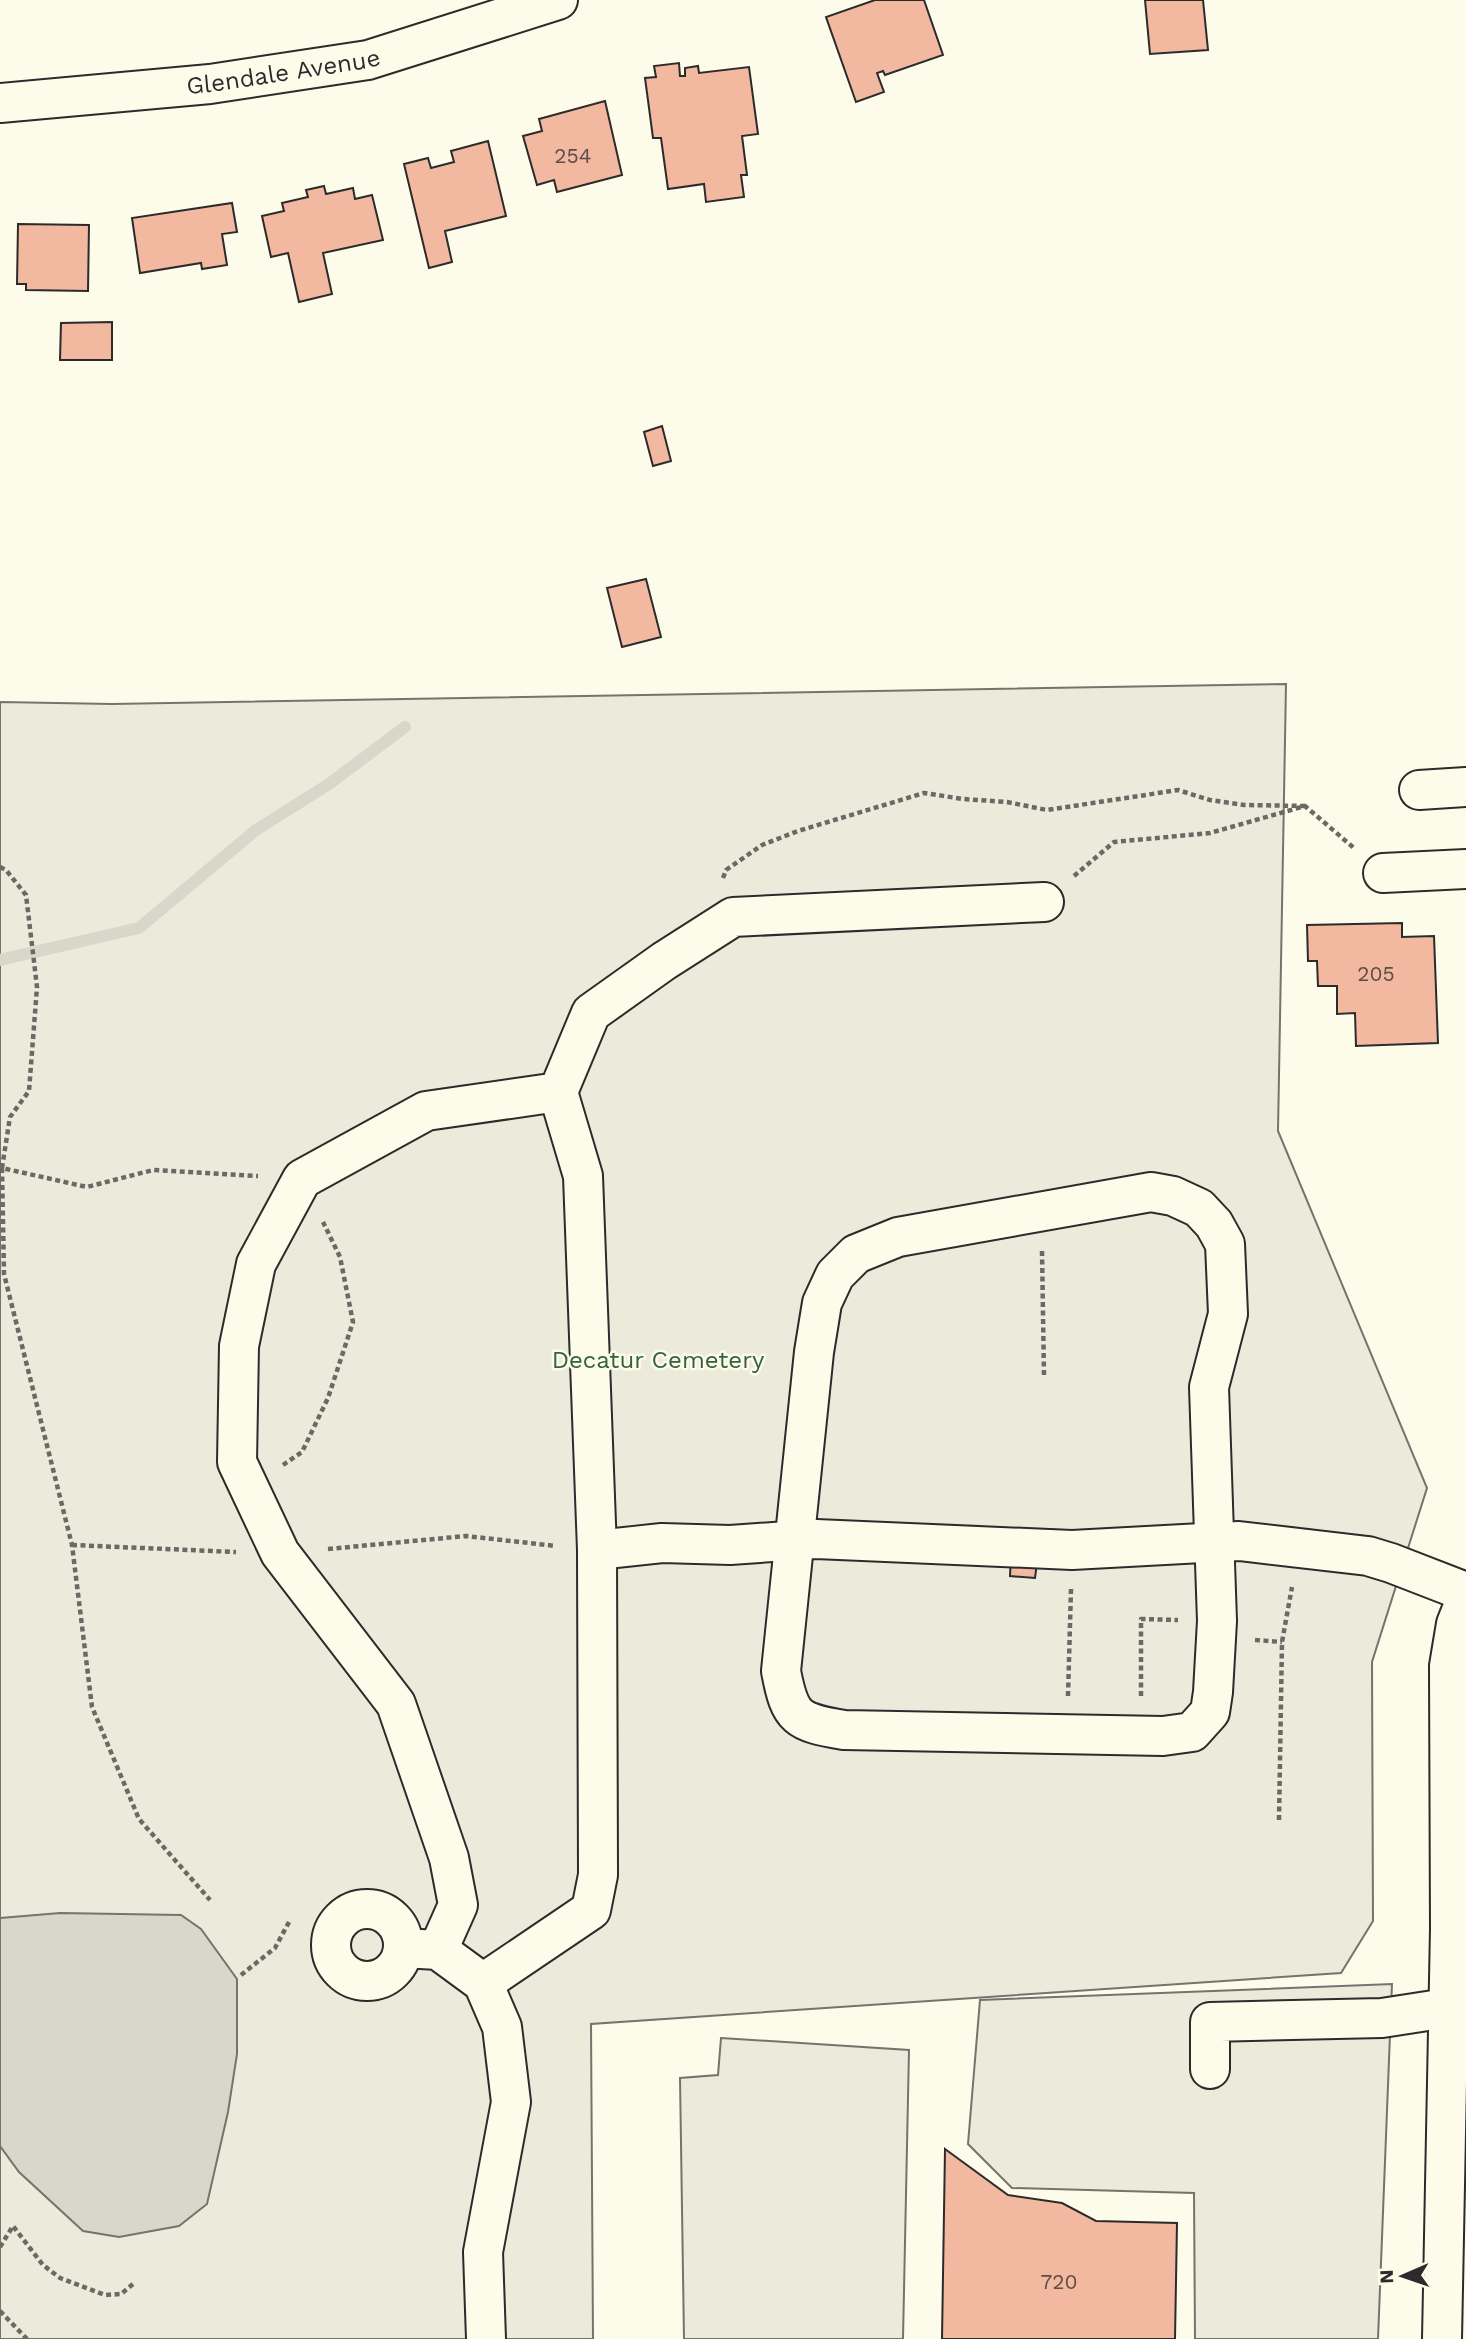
<svg xmlns="http://www.w3.org/2000/svg" width="1466" height="2339" viewBox="0 0 1466 2339" font-family="'Work Sans',sans-serif">
  <style>
    .green { fill: #ecebdb; stroke: #74746e; stroke-width: 2 }
    .parking { fill: #eceadb; stroke: #74746e; stroke-width: 2 }
    .water { fill: #d8d7c9; stroke: #74746e; stroke-width: 2 }
    .lines { fill: none; stroke-linecap: round; stroke-linejoin: round }
    .stream { stroke: #d8d7c9; stroke-width: 12 }
    .building { fill: #f2b8a0; stroke: #2b2b2b; stroke-width: 2 }
    .minor-casing { stroke: #2b2b2b; stroke-width: 42 }
    .major-casing { stroke: #2b2b2b; stroke-width: 42 }
    .path { stroke: #6a6964; stroke-width: 4.5; stroke-dasharray: 5 3.5; stroke-linecap: butt }
    .minor { stroke: #fdfbea; stroke-width: 38 }
    .major { stroke: #fdfbea; stroke-width: 38 }
    .labels { text-anchor: middle; dominant-baseline: central; stroke-width: 5; stroke-linejoin: round; paint-order: stroke }
    .number-label { font-size: 21px; fill: #5d4e48 }
    .street-label { font-size: 24px; fill: #2b2b2b; stroke: #fdfbea }
    .park-label { font-size: 24px; fill: #34623c; stroke: #fdfbea }
  </style>
  <rect width="100%" height="100%" fill="#fdfbea"/>
  <!-- green -->
  <path class="green" d="M1286,684L1278,1131L1427,1488L1372,1662L1373,1921L1341,1973L591,2024L593,2339H0V702L112,704Z"/>
  <!-- parking -->
  <g class="parking">
    <path d="M1392,1984L1378,2339H1195L1194,2193L1012,2188L968,2144L980,2000Z"/>
    <path d="M721,2038L909,2050L903,2339H684L680,2078L718,2075Z"/>
  </g>
  <!-- water -->
  <path class="water" d="M60,1913L181,1915L201,1929L237,1979V2054L228,2112L207,2204L179,2226L119,2237L83,2231L19,2172L0,2146V1918Z"/>
  <g class="lines">
    <!-- stream -->
    <path class="stream" d="M0,960L139,928L256,830L329,784L405,727"/>
  </g>
  <!-- building -->
  <g class="building">
    <path d="M875,0H924L943,55L885,75L883,71L877,73L884,92L856,102L826,17Z"/>
    <path d="M1145,0H1203L1208,50L1150,54Z"/>
    <path d="M679,63L680,76H685V68L698,66L699,73L749,67L758,134L742,136L747,175H741L744,197L706,202L704,184L668,189L661,138H653L645,78L656,77L654,66Z"/>
    <path d="M605,101L622,175L557,192L554,180L537,185L523,136L542,131L539,119Z"/>
    <path d="M488,141L506,216L445,231L452,262L429,268L404,164L428,158L431,168L454,162L451,151Z"/>
    <path d="M324,186L326,194L353,188L355,199L372,195L383,240L323,253L332,294L299,302L288,253L271,257L262,216L284,211L282,203L308,197L306,190Z"/>
    <path d="M232,203L237,232L222,234L227,265L202,269L201,263L140,273L132,218Z"/>
    <path d="M18,224L89,225L88,291L26,290V284H17Z"/>
    <path d="M112,322V360H60L61,323Z"/>
    <path d="M662,426L671,461L653,466L644,432Z"/>
    <path d="M646,579L661,637L622,647L607,588Z"/>
    <path d="M1402,923V937L1434,936L1438,1043L1356,1046L1355,1013L1337,1014V986H1318L1317,961H1308L1307,925Z"/>
    <path d="M1011,1554L1038,1555L1035,1578L1010,1576Z"/>
    <path d="M945,2149L1008,2195L1062,2203L1096,2221L1177,2223L1175,2339H942Z"/>
  </g>
  <g class="lines">
    <defs>
      <g id="minor">
        <path id="s1" d="M0,103L210,84L368,60L558,0"/>
        <path d="M1419,790L1466,787"/>
        <path d="M1383,873L1466,869"/>
        <path d="M1151,1192L1173,1196L1199,1208L1214,1224L1225,1244L1228,1314L1209,1387L1217,1621L1213,1692L1210,1712L1192,1732L1163,1736L844,1730C797,1722 790,1719 781,1671L814,1352L822,1303L835,1275L856,1254L898,1237Z"/>
        <path d="M597,1550L662,1543L730,1545L816,1539L1072,1550L1239,1541L1368,1556L1391,1563L1466,1592"/>
        <circle cx="367" cy="1945" r="36"/>
        <path d="M403,1948L438,1950L483,1983L502,2027L511,2102L483,2252L486,2339"/>
        <path d="M438,1950L458,1905L449,1858L396,1704L280,1553L237,1462L239,1346L256,1264L302,1179L426,1111L558,1092L591,1013L664,961L733,917L1044,902"/>
        <path d="M483,1983L591,1910L598,1875L597,1550L583,1176L558,1092"/>
        <path d="M1210,2069V2022L1382,2018L1466,2005"/>
      </g>
      <path id="major" d="M1442,2339L1450,1928L1449,1666L1456,1624L1466,1599"/>
    </defs>
    <!-- minor casing -->
    <use href="#minor" class="minor-casing"/>
    <!-- major casing -->
    <use href="#major" class="major-casing"/>
    <!-- path -->
    <g class="path">
      <path d="M0,867L6,870L26,895L37,987L29,1091L10,1117L2,1168L87,1187L153,1170L258,1176"/>
      <path d="M1074,876L1114,842L1210,833L1305,806L1354,848"/>
      <path d="M723,878L726,870L762,845L798,831L924,793L963,799L1007,802L1047,810L1178,790L1210,800L1244,805L1305,806"/>
      <path d="M2,1168L4,1274L72,1545L92,1707L139,1819L210,1900"/>
      <path d="M1042,1251L1044,1376"/>
      <path d="M283,1465L302,1452L328,1398L353,1322L340,1257L323,1222"/>
      <path d="M72,1545L236,1552"/>
      <path d="M328,1549L466,1536L556,1546"/>
      <path d="M1255,1640L1282,1642"/>
      <path d="M1068,1696L1071,1589"/>
      <path d="M1141,1696V1619L1178,1620"/>
      <path d="M1279,1820L1282,1642L1292,1587"/>
      <path d="M241,1975L275,1948L289,1922"/>
      <path d="M0,2247L13,2226L43,2265L60,2278L105,2295L121,2294L133,2284"/>
      <path d="M0,2311L27,2339"/>
    </g>
    <!-- minor -->
    <use href="#minor" class="minor"/>
    <!-- major -->
    <use href="#major" class="major"/>
  </g>
  <g class="labels">
    <!-- number labels -->
    <g class="number-label">
      <text x="573" y="155">254</text>
      <text x="1376" y="973">205</text>
      <text x="1059" y="2281">720</text>
    </g>
    <!-- street labels -->
    <g class="street-label">
      <text stroke="none"><textPath href="#s1" startOffset="285">Glendale Avenue</textPath></text>
    </g>
    <!-- park labels -->
    <g class="park-label">
      <text x="658" y="1360">Decatur Cemetery</text>
    </g>
  </g>
  <!-- north arrow -->
  <g transform="translate(1403 2276) rotate(268)" stroke="#fdfbea" stroke-width="5" paint-order="stroke">
  <path d="M0-5L12 26L0 18L-12 26Z" fill="#2b2b2b"/>
  <text y="-10" font-size="19" font-weight="bold" text-anchor="middle" fill="#2b2b2b">N</text>
  </g>
</svg>
